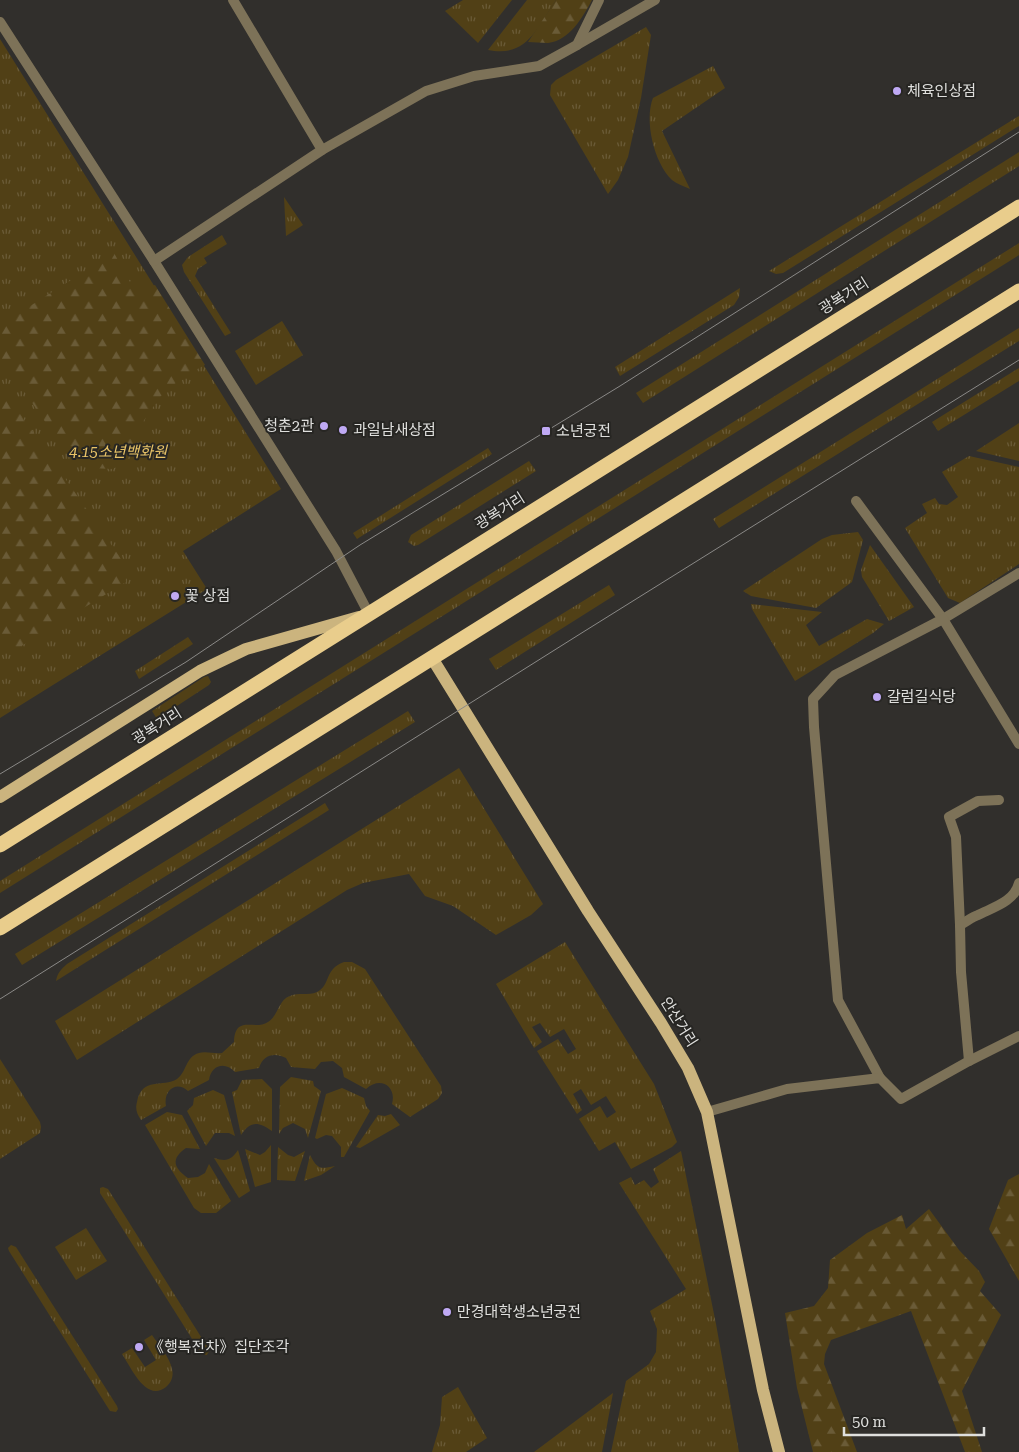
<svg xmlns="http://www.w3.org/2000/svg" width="1019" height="1452" viewBox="0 0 1019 1452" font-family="'Roboto Serif','Noto Sans KR',serif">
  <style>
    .grass { fill: url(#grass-tufts) }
    .forest { fill: url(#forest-firs) }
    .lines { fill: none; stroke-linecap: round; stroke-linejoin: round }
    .street { stroke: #7d7258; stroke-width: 10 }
    .primary { stroke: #cbb47e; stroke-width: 12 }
    .highway { stroke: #e9cd8c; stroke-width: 15 }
    .tram { stroke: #8a8987; stroke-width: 1 }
    .poi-dot { fill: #bfa9f4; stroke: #272623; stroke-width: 2 }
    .labels { text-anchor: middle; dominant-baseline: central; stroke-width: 4; stroke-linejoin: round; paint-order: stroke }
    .poi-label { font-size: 15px; fill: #dfdfdd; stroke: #272623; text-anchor: start }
    .street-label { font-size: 15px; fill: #dfdfdd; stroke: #272623 }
    .park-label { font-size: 15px; font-style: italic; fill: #e8c367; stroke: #272623 }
  </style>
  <defs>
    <pattern id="grass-tufts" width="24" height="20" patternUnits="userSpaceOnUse" patternTransform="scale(1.25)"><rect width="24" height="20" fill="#514016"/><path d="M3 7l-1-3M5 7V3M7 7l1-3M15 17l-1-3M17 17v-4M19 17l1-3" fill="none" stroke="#6a5b37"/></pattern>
    <pattern id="forest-firs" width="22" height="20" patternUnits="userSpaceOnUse" patternTransform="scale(1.25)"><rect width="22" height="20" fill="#514016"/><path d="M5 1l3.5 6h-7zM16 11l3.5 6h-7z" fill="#6a5b37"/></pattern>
  </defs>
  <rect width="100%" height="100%" fill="#312f2c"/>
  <!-- grass -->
  <g class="grass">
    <path d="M463,0H512L478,43L445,11Z"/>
    <path d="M527,0H556C537,28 527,58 488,50Z"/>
    <path d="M646,27L651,35L641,98L628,157L618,180L608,194L550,95L551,85L556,80Z"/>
    <path d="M0,39L281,489L183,551L207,589L0,718Z"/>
    <path d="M713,66L725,88L662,131L690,189C684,186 677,184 672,180C654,163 644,120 653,98Z"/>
    <path d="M1019,116V126L783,273L776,274L769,271Z"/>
    <path d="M1019,152V166L643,403L636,393Z"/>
    <path d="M284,197L303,225L286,236Z"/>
    <path d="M222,235L227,244L204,258L207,263L198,269L195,276L231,333L225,336L184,272L182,265L188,257Z"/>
    <path d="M1019,243V255L0,893V881Z"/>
    <path d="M740,288L739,297L734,305L620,376L615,367Z"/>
    <path d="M282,321L303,355L256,385L235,351Z"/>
    <path d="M1019,328V341L719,528L713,519Z"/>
    <path d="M1019,368V381L938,431L932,422Z"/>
    <path d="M1019,423V461L976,451Z"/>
    <path d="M488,448L492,454L357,539L353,533Z"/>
    <path d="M969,456L1019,467V564L960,603L948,598L905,528L927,513L922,504L935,498L939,504L947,505L958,497L942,472Z"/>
    <path d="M529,461L536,471L418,545L414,546L408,542L411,535Z"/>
    <path d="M858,532L863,540L852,582L816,608L751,596L743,591L822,539L832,535Z"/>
    <path d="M870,545L914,607L889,621L862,577L861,570Z"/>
    <path d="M609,585L615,595L496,670L489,659Z"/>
    <path d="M751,604L822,612L806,625L819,646L867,619L884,624L873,633L795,681L752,609Z"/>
    <path d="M188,637L193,644L139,679L135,671Z"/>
    <path d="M208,676L211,682L209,685L157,719L152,711L204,677Z"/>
    <path d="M408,711L415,722L22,965L15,954Z"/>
    <path d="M459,768L543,904L531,915L496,935L453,906L425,896L409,874L363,883L347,890L77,1060L55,1021Z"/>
    <path d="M325,803L329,810L56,981C57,974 61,969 67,964Z"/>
    <path d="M565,942L654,1084L677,1142L672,1147L631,1169L615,1142L599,1151L579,1119L600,1106L607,1118L616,1112L606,1096L591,1105L581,1089L573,1094L582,1110L577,1114L537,1051L558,1039L568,1054L576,1049L564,1029L550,1037L540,1023L532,1027L542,1042L534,1048L496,984Z"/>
    <path d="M344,962H352L365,969L441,1086L442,1093L438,1099L410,1117L392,1104C397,1086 380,1076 366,1089L344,1077L342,1068L333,1061L321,1062L315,1069L291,1067L286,1058C274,1052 263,1055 259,1068L235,1072C225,1061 211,1065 209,1080L188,1091C176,1080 163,1091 166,1106L141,1120C137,1114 135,1109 137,1102C142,1076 163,1088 177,1079C187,1072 185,1057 199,1053C206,1051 214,1054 222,1053L234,1042C235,1014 255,1031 268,1022C279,1015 278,1000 290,996C299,992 308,996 317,992C332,984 323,970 344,962Z"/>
    <path d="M0,1059L40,1122L41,1127L40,1133L0,1159Z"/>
    <path d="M291,1077L313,1081L314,1086L321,1091L308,1138L305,1129L293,1123L283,1128L279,1134L280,1087Z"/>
    <path d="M262,1079L272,1089V1131C258,1121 250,1121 241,1135L232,1092L237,1090L242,1080Z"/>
    <path d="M342,1088L364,1098L366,1106L370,1111L344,1157H341V1147L332,1136L326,1135L317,1139L315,1138L326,1094Z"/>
    <path d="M213,1090L224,1095L235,1136L229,1133H215L206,1146L187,1111L193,1105L194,1098Z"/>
    <path d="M167,1112L182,1115L200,1149L186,1148C170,1159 174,1168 188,1178L198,1177L205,1173L209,1164L231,1201L216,1213H201L194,1208L145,1125Z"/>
    <path d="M391,1114L400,1125L360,1148L356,1147L378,1115L385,1116Z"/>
    <path d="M271,1145V1182L255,1187L245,1149L260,1155L265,1152Z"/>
    <path d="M278,1147L288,1155L294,1157L305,1151L295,1181L277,1180Z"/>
    <path d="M238,1150L250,1191L239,1198L214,1158C227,1162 231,1160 238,1150Z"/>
    <path d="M681,1151L716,1324L739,1452H611L626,1381L649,1364L656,1352L657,1329L650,1311L686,1289L619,1183L631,1177L635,1185L644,1180L651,1188L659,1182L653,1169Z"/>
    <path d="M310,1155C318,1170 320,1169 335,1166L321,1175L304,1181Z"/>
    <path d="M103,1187L108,1189L208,1348L209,1351L207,1355H204L201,1353L100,1193V1188Z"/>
    <path d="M86,1228L107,1261L76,1280L55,1247Z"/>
    <path d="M11,1245L16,1247L117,1406L118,1409L116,1412L110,1411L9,1251L8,1248Z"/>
    <path d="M152,1335C159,1345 170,1358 172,1369C174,1376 171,1383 166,1387C146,1403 131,1367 122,1354L132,1348L145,1367L156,1360L144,1340Z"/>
    <path d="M458,1387L487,1438L466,1452H432L440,1425L442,1397Z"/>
    <path d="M613,1393L602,1452H534Z"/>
  </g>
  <!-- forest -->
  <g class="forest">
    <path d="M556,0H592C583,17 569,41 548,43C541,43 534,42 528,42Z"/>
    <path d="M114,253L130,282L141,290L155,285L205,365L184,376L160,397L138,429L127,459L113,469L90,468L72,461L0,356V325Z"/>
    <path d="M0,385L124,563L126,582L10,653L0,640Z"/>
    <path d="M1019,1174V1281L989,1229L1008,1180Z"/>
    <path d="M929,1209L959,1250L979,1271L985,1282L980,1291L1001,1315L962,1391L982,1452H965L911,1311L831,1340L825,1354L824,1364L857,1452H813L797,1388L785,1313L814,1306L828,1288L830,1260L867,1233L902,1215L906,1229Z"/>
  </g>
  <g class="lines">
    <!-- street -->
    <g class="street">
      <path d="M0,22L154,261L336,551L369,614"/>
      <path d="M577,45L655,0"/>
      <path d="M322,150L426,91L474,76L539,66L577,45L599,0"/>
      <path d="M154,261L322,150L233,0"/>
      <path d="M856,501L943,619L1019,573"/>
      <path d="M960,925L956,837L949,817L978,801L999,800"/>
      <path d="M969,1061L961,972L960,925C966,922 972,917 978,915C994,907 1014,902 1019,883"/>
      <path d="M880,1078L838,1000L814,727L813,699L835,675L943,619L1019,744"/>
      <path d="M707,1112L787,1089L880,1078L901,1099L969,1061L1019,1036"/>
    </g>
    <!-- primary -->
    <g class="primary">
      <path d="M432,658L588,911L661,1023L688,1068L707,1112L763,1390L779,1452"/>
      <path d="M0,797L200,671L246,649L359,617"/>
    </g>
    <!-- highway -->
    <g class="highway">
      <path d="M0,845L1019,207"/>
      <path d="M0,928L1019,291"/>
    </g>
    <!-- tram -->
    <g class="tram">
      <path d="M0,774L186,662L360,545L620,386L1019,132"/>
      <path d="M0,999L580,634L1019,360"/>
    </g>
  </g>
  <!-- markers -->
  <g class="poi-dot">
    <circle cx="897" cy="91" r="5"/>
    <circle cx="324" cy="426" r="5"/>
    <circle cx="343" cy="430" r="5"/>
    <rect x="541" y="426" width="10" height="10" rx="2.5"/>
    <circle cx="175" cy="596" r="5"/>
    <circle cx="877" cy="697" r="5"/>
    <circle cx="447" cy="1312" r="5"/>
    <circle cx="139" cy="1347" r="5"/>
  </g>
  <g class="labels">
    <!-- poi labels -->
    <g class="poi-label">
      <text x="907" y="91">체육인상점</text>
      <text x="314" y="426" text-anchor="end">청춘2관</text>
      <text x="353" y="430">과일남새상점</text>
      <text x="556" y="431">소년궁전</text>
      <text x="185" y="596">꽃 상점</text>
      <text x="887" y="697">갈럼길식당</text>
      <text x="457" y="1312">만경대학생소년궁전</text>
      <text x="149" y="1347">《행복전차》집단조각</text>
    </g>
    <!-- street labels -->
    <g class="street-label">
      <text transform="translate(844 296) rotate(-32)">광복거리</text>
      <text transform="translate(500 511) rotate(-32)">광복거리</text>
      <text transform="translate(157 726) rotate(-32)">광복거리</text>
      <text transform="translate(679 1022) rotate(58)">안산거리</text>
    </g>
    <!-- park labels -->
    <g class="park-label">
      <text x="118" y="452">4.15소년백화원</text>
    </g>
  </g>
  <!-- scale -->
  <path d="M844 1427v8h140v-8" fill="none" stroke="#dfdfdd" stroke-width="2.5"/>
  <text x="852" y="1427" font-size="15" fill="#dfdfdd" stroke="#272623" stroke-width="4" paint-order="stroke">50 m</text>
</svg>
